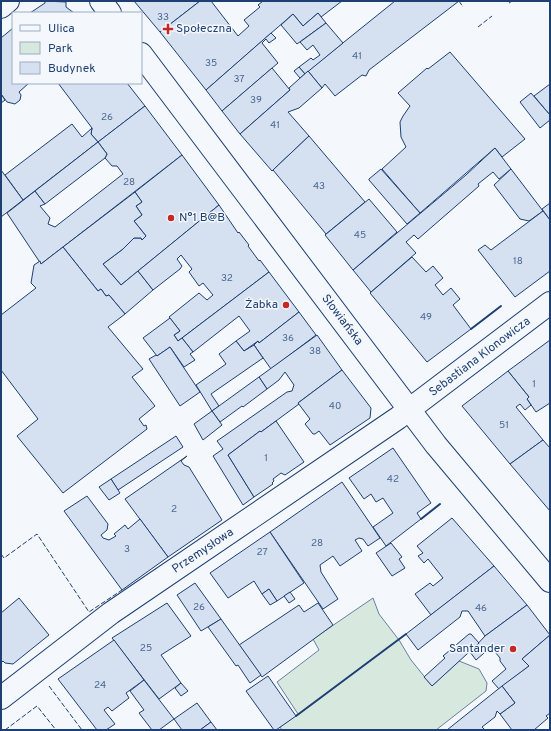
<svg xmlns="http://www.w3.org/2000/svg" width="551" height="731" viewBox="0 0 551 731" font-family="Overpass,sans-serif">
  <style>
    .green { fill: #d7e8df; stroke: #687fa3 }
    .building { fill: #d5e0f0; stroke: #1d3f73 }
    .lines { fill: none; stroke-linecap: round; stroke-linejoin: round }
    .minor-casing { stroke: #1d3f73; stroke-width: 24 }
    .minor { stroke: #f4f7fb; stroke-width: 22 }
    .fence { stroke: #1d3f73; stroke-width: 1; stroke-dasharray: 5 2; stroke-linecap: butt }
    .wall { stroke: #1d3f73; stroke-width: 2 }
    .poi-dot { fill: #c62828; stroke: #f4f7fb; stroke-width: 1.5 }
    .labels { text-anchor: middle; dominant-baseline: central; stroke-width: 3; stroke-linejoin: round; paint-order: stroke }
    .number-label { font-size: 10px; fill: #4b6792 }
    .poi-label { font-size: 12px; fill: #1d3f73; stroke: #f4f7fb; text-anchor: start }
    .street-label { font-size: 12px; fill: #1d3f73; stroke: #f4f7fb }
  </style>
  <rect width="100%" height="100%" fill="#f4f7fb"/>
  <!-- green -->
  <path class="green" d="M373,598L379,614L399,640L411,660L432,686L459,661L479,669L487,683L486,691L436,730H282L280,727L298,714L277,682L319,650L313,639Z"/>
  <!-- building -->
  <g class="building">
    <path d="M45,1L66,2V7L74,13H30L45,3Z"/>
    <path d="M134,1H200L160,32Z"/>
    <path d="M200,1H211L238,36L249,26L244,20L260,7L258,5L263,1H342L321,17L318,13L303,26L293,14L206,90L160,32Z"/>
    <path d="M395,1H459L369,70L366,76L362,75L335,96L325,84L322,88L308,71Z"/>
    <path d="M318,13L326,23L297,44L281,25L293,14L303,26Z"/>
    <path d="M326,23L343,43L305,74L299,67L311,58L313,60L320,55L313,45L307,50L300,42Z"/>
    <path d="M13,28V83H29L19,92L21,95L20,100L15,104L7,102L1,94V38Z"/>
    <path d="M271,33L276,38L269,43L266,39L262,43L278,63L222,111L206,90Z"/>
    <path d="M450,52L525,139L502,157L495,148L420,213L382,169L406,147L401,137L400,122L403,116L410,106L398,93L427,68L428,69Z"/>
    <path d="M299,67L305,74L300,78L294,71Z"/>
    <path d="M272,68L290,90L240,134L222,111Z"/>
    <path d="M308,71L322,88L299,108L288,112L309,136L272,171L240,134L290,90L289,88Z"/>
    <path d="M58,83H127L145,106L98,142L91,134L92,128Z"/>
    <path d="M550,84V115L534,96Z"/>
    <path d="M531,93L550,115V120L540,128L520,102Z"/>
    <path d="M1,94L5,100L1,103Z"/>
    <path d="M145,106L182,155L41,264L7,213L35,191L45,204L40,206L50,218L48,224L55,227L123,174L117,166H112L105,158L107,154L98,142Z"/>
    <path d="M72,124L82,137L92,128L91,134L98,142L23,200L5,175Z"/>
    <path d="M309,136L365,202L326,234L273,170Z"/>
    <path d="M98,142L107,154L105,158L45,204L35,191Z"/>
    <path d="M495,148L511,169L499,179L493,172L478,184L479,186L418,239L414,235L406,242L416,253L371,292L353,270L466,175Z"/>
    <path d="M182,155L219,205L121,285L103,264L123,249L134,238H141L142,240L146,236L134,221L142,215L136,206L142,202L135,192Z"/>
    <path d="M381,169L420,213L407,224L369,180V179Z"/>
    <path d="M511,169L543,211L529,221L520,219L494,185Z"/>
    <path d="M1,170L23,200L1,217Z"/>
    <path d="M135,192L142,202L136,206L142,215L134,221L146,236L142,240L141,238H134L123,249L103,264L121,285L138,271L153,290L125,314L109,295L106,296L101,289L98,291L63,247Z"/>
    <path d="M369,199L397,232L353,270L325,235Z"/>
    <path d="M550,203V220L542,209Z"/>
    <path d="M219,205L238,233L239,232L249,245L248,246L259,261L260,260L269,272L178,341L174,335L180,331L169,317L199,293L207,300L213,295L203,283L199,286L189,272L192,269L181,255L177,259L182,266L180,269L153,290L138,271Z"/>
    <path d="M543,211L550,220V271L515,297L478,250L485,245L491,250Z"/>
    <path d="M63,247L98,291L101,289L106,296L109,295L125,314L108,327L143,369L132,377L155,406L139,419L144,426L146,425L147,429L63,493L17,436L38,419L1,370V315L36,288L31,283L34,265L40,261L41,264Z"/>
    <path d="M412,257L426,272L433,266L443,278L435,285L443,295L451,288L460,299L453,305L471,329L427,362L370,293Z"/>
    <path d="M269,272L299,312L259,343L258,341L244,351L236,341L250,331L239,316L193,352L182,338Z"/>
    <path d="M299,312L316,335L271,369L254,345L258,341L259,343Z"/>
    <path d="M170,318L180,331L174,335L178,341L182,338L193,352L190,354L195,360L184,367L170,347L157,356L143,338Z"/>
    <path d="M317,335L342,370L298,403L299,404L261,432L260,431L228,455L254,497L243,505L213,456L223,449L217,441L287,392L292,391L294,385L285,372L279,380L267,389L259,377Z"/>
    <path d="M550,340V403L536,412L527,399L529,397L508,371Z"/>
    <path d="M236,341L244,351L254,345L263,358L211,394L219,406L212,411L196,385L226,364L219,354Z"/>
    <path d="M170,347L200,392L180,406L149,359L156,355L157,356Z"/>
    <path d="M342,370L371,408L370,418L330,445L319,431L315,434H313L305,424L310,419L298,403Z"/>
    <path d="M508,371L529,397L527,399L531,405L525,410L520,404L516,407L543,440L510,464L462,406Z"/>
    <path d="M259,377L267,389L243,407L242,406L220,422L212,411Z"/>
    <path d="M212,411L222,425L203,440L194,424Z"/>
    <path d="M276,421L304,462L285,475L281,473L273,479L274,481L272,483L273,484L254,497L228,455L260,431L261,432Z"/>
    <path d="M176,436L183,447L118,490L111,479Z"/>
    <path d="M543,440L550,448V511L510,464Z"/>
    <path d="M393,448L431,503L417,513L421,519L386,546L373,527L393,513L383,498L376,502L371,494L364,499L349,478Z"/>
    <path d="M187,456L181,461L184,465L189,467L222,520L168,557L125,499Z"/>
    <path d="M111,479L120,493L109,500L99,487Z"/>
    <path d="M342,482L380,538L368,546L363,539L359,538L355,540L362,551L340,566L333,556L320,565L321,572L338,599L323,609L270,532Z"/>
    <path d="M87,496L108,524L107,530L101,535L103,538L109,540L116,536L114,534L125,525L128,529L140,519L168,557L122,590L64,511Z"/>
    <path d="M452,518L494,566L431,615L415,594L430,583L433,586L443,578L428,559L424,563L418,556L423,553L417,546Z"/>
    <path d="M270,532L304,583L277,601L269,589L262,594L254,581L228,598L210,573Z"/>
    <path d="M391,543L402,557L399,559L405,568L392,576L376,553Z"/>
    <path d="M494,566L527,605L485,636L468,611H462L460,617L418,650L406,634Z"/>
    <path d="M195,583L221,619L201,631L177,595Z"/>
    <path d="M269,589L277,601L270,605L262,594Z"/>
    <path d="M290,592L295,599L289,603L284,596Z"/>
    <path d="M19,598L49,635L13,664L5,663L3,661L1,663V613Z"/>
    <path d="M167,603L191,636L161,655L181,683L159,699L112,638Z"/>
    <path d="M318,603L333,625L262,677L239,645L299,605L304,612Z"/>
    <path d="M527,605L550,635L522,659L529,666L499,689L492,681L506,669L500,661V658L491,647L476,660L470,652L485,636Z"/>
    <path d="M221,619L261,675L250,683L238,665L236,666L208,627Z"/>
    <path d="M469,634H471L479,643L432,686L424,677L445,658L443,656Z"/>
    <path d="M550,635V713L546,716L548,718L534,730H512L500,714L515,703L502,686L529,666L522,659Z"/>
    <path d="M114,640L144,680L126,693L129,698L112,711L108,707L104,710L115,724L106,730H97L58,679Z"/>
    <path d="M268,676L296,716L276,730H274L246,691Z"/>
    <path d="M144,680L174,719L159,730H152L139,713L144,710L130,691Z"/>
    <path d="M181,683L188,691L181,696L175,688Z"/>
    <path d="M502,686L515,703L500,714L497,711L495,717L482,727L485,730H447Z"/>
    <path d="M197,703L211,722L200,730H182L174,719Z"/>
    <path d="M211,722L217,730H200Z"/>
  </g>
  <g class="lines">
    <defs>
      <g id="minor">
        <path d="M101,1L110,13"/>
        <path d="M1,7L8,1"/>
        <path d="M141,54L436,445L550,581"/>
        <path d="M1,698L111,613L398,418L550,303"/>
      </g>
    </defs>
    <!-- minor casing -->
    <use href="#minor" class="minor-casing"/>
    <!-- minor -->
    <use href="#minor" class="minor"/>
    <!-- fence -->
    <g class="fence">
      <path d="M459,1L463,7"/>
      <path d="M509,3L512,1"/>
      <path d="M478,27L492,16"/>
      <path d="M1,554L4,558L37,534L89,612L122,590"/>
      <path d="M49,686L82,730"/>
      <path d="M5,730L37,706L56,730"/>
    </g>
    <!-- wall -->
    <g class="wall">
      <path d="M471,329L501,306"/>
      <path d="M421,519L440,504"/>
      <path d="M296,716L406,634"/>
    </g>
  </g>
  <!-- markers -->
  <g class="poi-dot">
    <path d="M166 23h4v4h4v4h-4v4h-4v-4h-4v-4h4z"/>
    <circle cx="171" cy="218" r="4"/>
    <circle cx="286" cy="305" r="4"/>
    <circle cx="513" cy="649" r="4"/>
  </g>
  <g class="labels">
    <!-- number labels -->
    <g class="number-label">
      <text x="163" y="17">33</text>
      <text x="357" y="56">41</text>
      <text x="211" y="63">35</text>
      <text x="239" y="79">37</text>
      <text x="256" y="100">39</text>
      <text x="107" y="117">26</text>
      <text x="275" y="125">41</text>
      <text x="129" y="182">28</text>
      <text x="319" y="186">43</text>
      <text x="360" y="235">45</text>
      <text x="518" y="261">18</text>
      <text x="227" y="278">32</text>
      <text x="426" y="317">49</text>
      <text x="288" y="338">36</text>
      <text x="315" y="351">38</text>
      <text x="534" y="384">1</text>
      <text x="335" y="406">40</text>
      <text x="504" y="425">51</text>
      <text x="266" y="458">1</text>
      <text x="393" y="479">42</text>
      <text x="174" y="509">2</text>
      <text x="317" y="543">28</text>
      <text x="127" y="549">3</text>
      <text x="262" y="552">27</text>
      <text x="199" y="607">26</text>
      <text x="481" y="608">46</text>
      <text x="146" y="648">25</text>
      <text x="100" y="685">24</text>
    </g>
    <!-- poi labels -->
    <g class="poi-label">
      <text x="176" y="29">Społeczna</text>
      <text x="179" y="218">N°1 B@B</text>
      <text x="278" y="305" text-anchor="end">Żabka</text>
      <text x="505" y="649" text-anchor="end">Santander</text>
    </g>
    <!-- street labels -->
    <g class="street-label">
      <text transform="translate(342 320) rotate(53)">Słowiańska</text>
      <text transform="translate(480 357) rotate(-37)">Sebastiana Klonowicza</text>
      <text transform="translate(203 551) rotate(-34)">Przemysłowa</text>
    </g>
  </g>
  <!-- border -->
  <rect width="551" height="731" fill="none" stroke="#1d3f73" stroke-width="4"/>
  <!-- legend -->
  <rect x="12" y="12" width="130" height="72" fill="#f4f7fb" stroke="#9eadc5"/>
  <rect x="20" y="25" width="20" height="6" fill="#f4f7fb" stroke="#9eadc5"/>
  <text x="48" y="32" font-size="12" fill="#1d3f73">Ulica</text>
  <rect x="20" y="42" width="20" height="12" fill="#d7e8df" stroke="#9eadc5"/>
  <text x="48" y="52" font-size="12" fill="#1d3f73">Park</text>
  <rect x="20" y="62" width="20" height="12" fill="#d5e0f0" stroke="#9eadc5"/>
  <text x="48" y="72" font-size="12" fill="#1d3f73">Budynek</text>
</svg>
